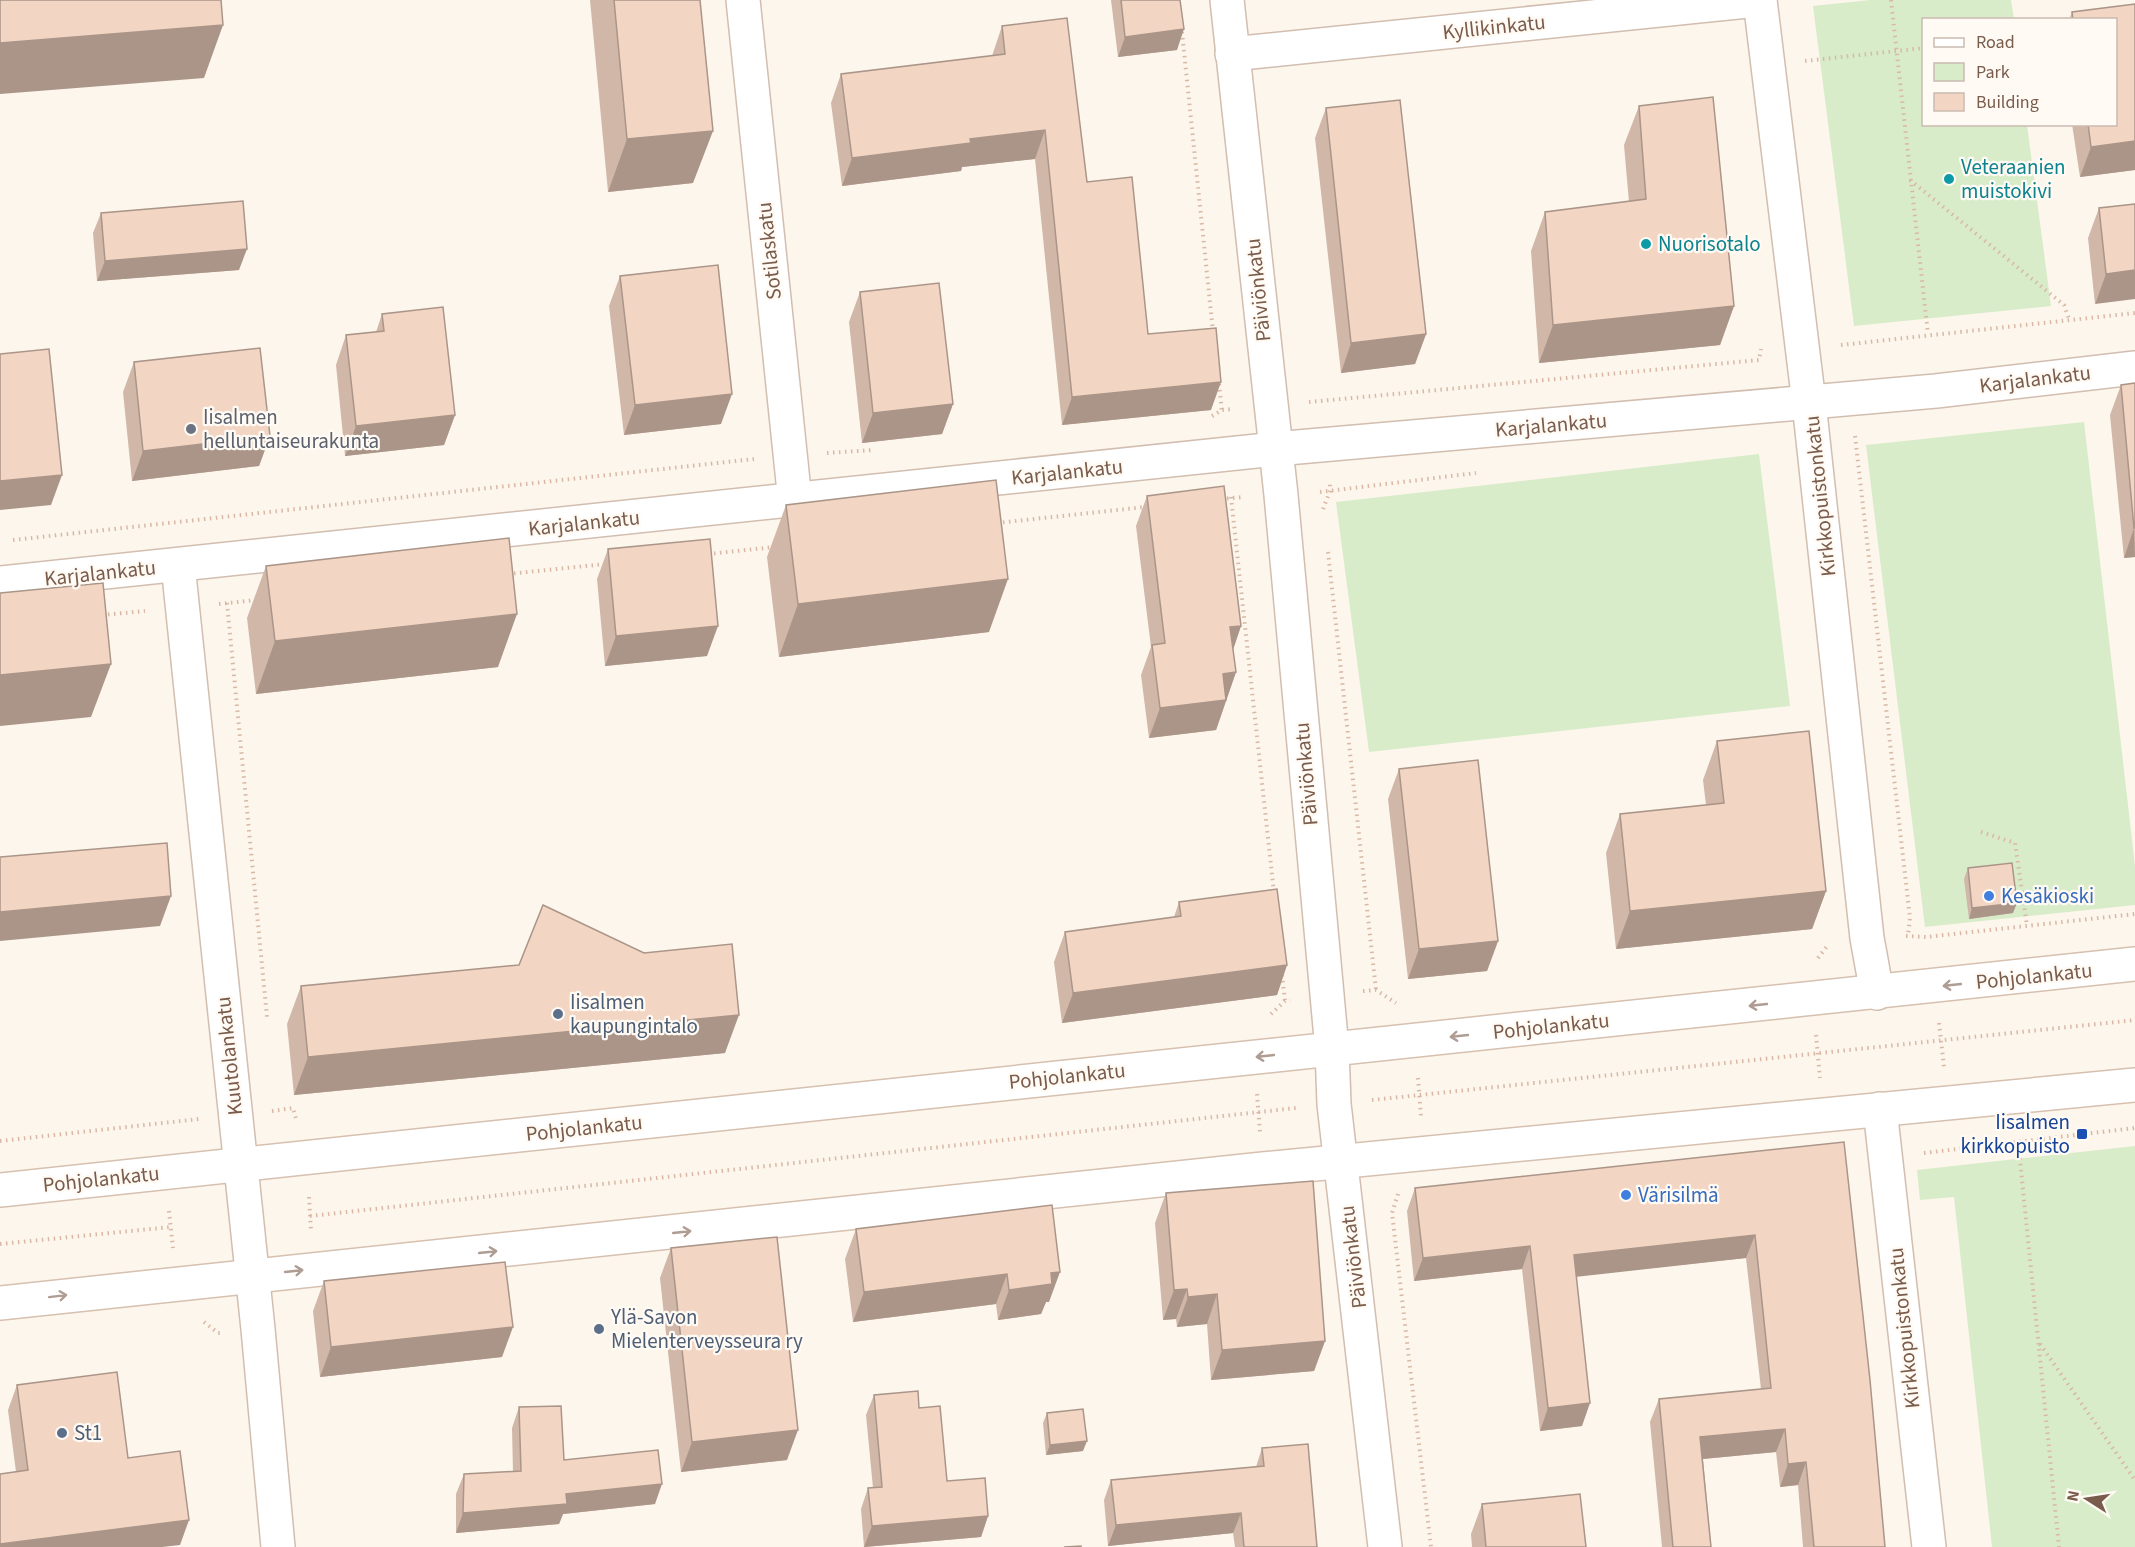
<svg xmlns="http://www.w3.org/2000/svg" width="2135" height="1547" viewBox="0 0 2135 1547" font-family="'Source Sans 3',sans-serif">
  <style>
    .green { fill: #d8ecc9 }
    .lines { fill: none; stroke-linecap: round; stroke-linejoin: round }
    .minor-casing { stroke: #d1beb0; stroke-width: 36 }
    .secondary-casing { stroke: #d6c0b0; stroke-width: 36 }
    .path { stroke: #d9b8a5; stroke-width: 4; stroke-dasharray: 1.5 4.5; stroke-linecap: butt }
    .minor { stroke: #fff; stroke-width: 33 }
    .secondary { stroke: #fff; stroke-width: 33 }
    .wall { fill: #d1b7a8 }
    .shaded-wall { fill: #aa9588 }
    .building { fill: #f3d5c3; stroke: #aa9588; stroke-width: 1.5 }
    .oneway { stroke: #af9d94 }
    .culture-dot { fill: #0f9aa8; stroke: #fffaf3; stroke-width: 2 }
    .worship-dot { fill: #6b7280; stroke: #fffaf3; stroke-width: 2 }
    .shop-dot { fill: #3f7fe0; stroke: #fffaf3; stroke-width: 2 }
    .service-dot { fill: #5c6f8a; stroke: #fffaf3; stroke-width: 2 }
    .transit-dot { fill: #1a4fb4; stroke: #fffaf3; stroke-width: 2 }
    .labels { text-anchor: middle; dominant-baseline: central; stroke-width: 4.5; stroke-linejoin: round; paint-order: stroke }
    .street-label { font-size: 21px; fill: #7a5c4d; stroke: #fffaf3 }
    .culture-label { font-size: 21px; fill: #0d838f; stroke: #fffaf3; text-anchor: start }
    .worship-label { font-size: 21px; fill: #5b616d; stroke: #fffaf3; text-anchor: start }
    .shop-label { font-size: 21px; fill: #366cbe; stroke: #fffaf3; text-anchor: start }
    .service-label { font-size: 21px; fill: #4e5e75; stroke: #fffaf3; text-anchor: start }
    .transit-label { font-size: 21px; fill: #164399; stroke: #fffaf3; text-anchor: end }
  </style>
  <rect width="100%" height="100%" fill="#fdf6ec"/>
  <!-- green -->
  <g class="green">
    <path d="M1870,0H2011L2014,19L1924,20V124L2027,125L2051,306L1854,326L1813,6Z"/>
    <path d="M2084,422L2135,866V905L1925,927L1866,445Z"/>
    <path d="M1759,454L1790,706L1369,752L1336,502Z"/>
    <path d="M2135,1146V1547H1992L1954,1197L1920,1200L1917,1170Z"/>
  </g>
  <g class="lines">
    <defs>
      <g id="minor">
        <path d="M743,0L795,501"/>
        <path d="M1227,0L1281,495L1332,1049L1334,1104L1385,1547"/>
        <path d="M1760,0L1809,403L1867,938L1877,993"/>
        <path d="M1232,54L1757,0"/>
        <path d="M178,565L258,1329L278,1547"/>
        <path d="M0,583L1275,449L1936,391L2135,368"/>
        <path d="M1880,1109L1929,1547"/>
      </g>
      <g id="secondary">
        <path d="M0,1190L2135,964"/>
        <path d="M0,1303L1263,1169L2135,1085"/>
      </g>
    </defs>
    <!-- minor casing -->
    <use href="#minor" class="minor-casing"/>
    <!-- secondary casing -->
    <use href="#secondary" class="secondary-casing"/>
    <!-- path -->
    <g class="path">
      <path d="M1891,0L1928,334"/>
      <path d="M1182,32L1213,332"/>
      <path d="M1805,61L1924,48"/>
      <path d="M1910,180L2064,305L2069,319"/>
      <path d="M1841,345L2135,313"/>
      <path d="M1219,384L1222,412"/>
      <path d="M1309,402L1759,360L1761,349"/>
      <path d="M1212,416L1222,410L1233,409"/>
      <path d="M1855,436L1910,918L1908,936"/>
      <path d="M827,453L873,450"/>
      <path d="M1320,492L1476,473"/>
      <path d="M1231,497L1274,893"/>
      <path d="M1221,499L1244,497"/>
      <path d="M1323,509L1330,491V482"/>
      <path d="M997,523L1145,507"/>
      <path d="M13,540L754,459"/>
      <path d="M1328,552L1376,990"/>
      <path d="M708,554L775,547"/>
      <path d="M508,574L605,564"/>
      <path d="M227,603L267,1017"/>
      <path d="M219,604L256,600"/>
      <path d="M102,615L145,611"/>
      <path d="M1981,832L2015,843L2027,926"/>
      <path d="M1906,936L1926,937L2135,914"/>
      <path d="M1818,958L1828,945"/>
      <path d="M1282,975L1285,1001"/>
      <path d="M1363,991L1376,990L1396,1003"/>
      <path d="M1271,1014L1285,1001L1290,1000"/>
      <path d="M1939,1023L1944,1067"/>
      <path d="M1816,1035L1820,1078"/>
      <path d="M1418,1078L1421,1116"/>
      <path d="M1257,1094L1260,1132"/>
      <path d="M1372,1100L2135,1020"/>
      <path d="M272,1111L293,1108L297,1122"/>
      <path d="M2018,1140L2059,1547"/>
      <path d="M0,1141L199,1119"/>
      <path d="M1924,1153L2135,1128"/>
      <path d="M1398,1194L1392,1213L1431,1547"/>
      <path d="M309,1197L311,1231"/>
      <path d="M169,1211L173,1248"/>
      <path d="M310,1216L1296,1108"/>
      <path d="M0,1244L171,1227"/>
      <path d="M204,1322L218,1333H221"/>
      <path d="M2040,1344L2135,1480"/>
    </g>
    <!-- minor -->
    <use href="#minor" class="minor"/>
    <!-- secondary -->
    <use href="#secondary" class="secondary"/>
  </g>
  <!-- wall -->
  <g class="wall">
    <path d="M590,0H700L693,183L608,192Z"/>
    <path d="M1111,0H1180L1177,50L1118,57Z"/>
    <path d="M2135,4V170L2080,177L2072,124H2115V20H2069L2072,12Z"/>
    <path d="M1002,26L1087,182L1148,334L1211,410L1062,425L1035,159L962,167L961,171L842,186L831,103L841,74L992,56Z"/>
    <path d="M1639,106L1734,306L1720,345L1539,363L1531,251L1545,212L1629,202L1624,145Z"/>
    <path d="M1326,108L1426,334L1415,364L1341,373L1315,138Z"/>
    <path d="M2135,204L2095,304L2088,238L2099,208Z"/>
    <path d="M101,213L239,270L97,281L93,233Z"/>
    <path d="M620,276L721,424L624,435L609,306Z"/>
    <path d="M860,292L953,404L942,434L862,443L849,322Z"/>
    <path d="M382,314L455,415L444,445L345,456L336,365L346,335L376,332Z"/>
    <path d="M134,362L270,436L259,466L132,481L123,392Z"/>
    <path d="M2135,383V557L2124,558L2110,415L2121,385Z"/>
    <path d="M1147,496L1241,626L1233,649L1236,672L1216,730L1149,738L1141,675L1151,647L1136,526Z"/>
    <path d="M786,505L989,632L779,657L767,557Z"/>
    <path d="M608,549L707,656L605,666L597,579Z"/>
    <path d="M266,566L498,667L256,694L247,618Z"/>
    <path d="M1717,741L1826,891L1812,929L1616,949L1606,853L1620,814L1706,805L1703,780Z"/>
    <path d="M1399,769L1498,941L1487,971L1408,979L1388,799Z"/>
    <path d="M1968,868L2013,913L1969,919L1964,879Z"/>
    <path d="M1179,902L1287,965L1277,995L1062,1023L1054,962L1065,932L1174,917Z"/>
    <path d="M301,986L725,1053L294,1095L287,1024Z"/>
    <path d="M1844,1142L1885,1547H1803L1798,1485L1780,1487L1776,1452L1703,1459L1711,1547H1662L1650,1422L1659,1399L1761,1389L1746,1258L1576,1276L1582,1426L1540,1431L1522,1269L1414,1281L1407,1211L1415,1188Z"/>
    <path d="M1166,1193L1325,1341L1314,1371L1211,1380L1207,1324L1177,1327L1176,1319L1163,1320L1155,1223Z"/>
    <path d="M1052,1205L1049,1302H1046L1041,1314L998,1320L996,1304L853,1322L845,1259L856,1229Z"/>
    <path d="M671,1248L787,1460L681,1472L660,1278Z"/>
    <path d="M324,1281L502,1357L320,1377L313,1311Z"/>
    <path d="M17,1385L128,1458L180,1545L16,1472L8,1410Z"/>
    <path d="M874,1395L919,1408L947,1481L988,1516L981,1537L864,1547L861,1509L868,1488H873L866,1415Z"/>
    <path d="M519,1407L564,1460L655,1504L563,1514L559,1524L456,1533V1494L464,1474L513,1472L512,1428Z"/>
    <path d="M1047,1413L1083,1451L1046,1455L1043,1423Z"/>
    <path d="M1262,1448L1317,1547H1235L1233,1533L1108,1546L1104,1500L1111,1480L1256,1467Z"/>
    <path d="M1482,1504L1586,1547H1472L1471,1534Z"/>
  </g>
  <!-- shaded-wall -->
  <g class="shaded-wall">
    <path d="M223,25L204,78L0,94V43Z"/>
    <path d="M1184,29L1177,50L1118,57L1125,37Z"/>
    <path d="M1045,130L1035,159L962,167L961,171L842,186L852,158L970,139Z"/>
    <path d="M713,131L693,183L608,192L627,139Z"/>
    <path d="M2135,141V170L2080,177L2091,147Z"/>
    <path d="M247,249L239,270L97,281L105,261Z"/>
    <path d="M2135,270V299L2095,304L2106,274Z"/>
    <path d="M1734,306L1720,345L1539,363L1553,325Z"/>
    <path d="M1426,334L1415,364L1341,373L1351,343Z"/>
    <path d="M1221,382L1211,410L1062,425L1072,397Z"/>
    <path d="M732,394L721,424L624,435L635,405Z"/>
    <path d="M953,404L942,434L862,443L873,413Z"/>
    <path d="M455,415L444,445L345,456L356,426Z"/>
    <path d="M270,436L259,466L132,481L143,451Z"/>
    <path d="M62,475L51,505L0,510V481Z"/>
    <path d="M2134,528L2135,557L2124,558Z"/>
    <path d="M1008,579L989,632L779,657L798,604Z"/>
    <path d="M517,614L498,667L256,694L275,641Z"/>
    <path d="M718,626L707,656L605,666L616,636Z"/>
    <path d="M1241,626L1231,656L1230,627Z"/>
    <path d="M111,664L91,717L0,726V675Z"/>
    <path d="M1236,672L1216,730L1149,738L1160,708L1223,674Z"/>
    <path d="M1826,891L1812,929L1616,949L1630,911Z"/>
    <path d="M171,896L160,926L0,941V912Z"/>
    <path d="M2017,903L2013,913L1969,919L1972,908Z"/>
    <path d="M1498,941L1487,971L1408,979L1419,949Z"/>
    <path d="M1287,965L1277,995L1062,1023L1073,993Z"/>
    <path d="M739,1015L725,1053L294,1095L308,1057Z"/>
    <path d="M1755,1235L1746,1258L1566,1278L1574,1255Z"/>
    <path d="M1530,1246L1522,1269L1414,1281L1423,1258Z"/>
    <path d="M1060,1272L1049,1302H1046L1041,1314L998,1320L1009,1290L1051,1273Z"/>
    <path d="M1007,1274L996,1304L853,1322L864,1292Z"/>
    <path d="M1187,1289L1176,1319L1163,1320L1174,1290Z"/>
    <path d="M1217,1294L1207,1324L1177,1327L1188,1297Z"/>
    <path d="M513,1327L502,1357L320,1377L331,1347Z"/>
    <path d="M1325,1341L1314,1371L1211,1380L1222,1350Z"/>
    <path d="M1590,1403L1582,1426L1540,1431L1548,1408Z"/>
    <path d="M1785,1429L1776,1452L1692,1460L1700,1437Z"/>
    <path d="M798,1430L787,1460L681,1472L692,1442Z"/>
    <path d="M1087,1441L1083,1451L1046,1455L1050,1445Z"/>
    <path d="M1806,1462L1798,1485L1780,1487L1788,1464Z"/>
    <path d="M662,1484L655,1504L563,1514L559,1524L456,1533L463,1513L566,1494Z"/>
    <path d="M1241,1513L1233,1533L1108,1546L1116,1525Z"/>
    <path d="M988,1516L981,1537L864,1547L872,1526Z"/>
    <path d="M189,1520L180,1545L162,1547H0V1544Z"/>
  </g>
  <!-- building -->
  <g class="building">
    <path d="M0,0H221L223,25L0,43Z"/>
    <path d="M614,0H700L713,131L627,139Z"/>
    <path d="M1121,0H1180L1184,29L1125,37Z"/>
    <path d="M2135,4V141L2091,147L2088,124H2115V20H2073L2072,12Z"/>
    <path d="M1067,18L1087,182L1132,177L1148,334L1216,328L1221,382L1072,397L1045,130L970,139L971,143L852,158L841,74L1005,54L1002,26Z"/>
    <path d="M1713,97L1734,306L1553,325L1545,212L1646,199L1639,106Z"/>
    <path d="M1400,100L1426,334L1351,343L1326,108Z"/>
    <path d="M243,201L247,249L105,261L101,213Z"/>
    <path d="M2135,204V270L2106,274L2099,208Z"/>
    <path d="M718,265L732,394L635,405L620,276Z"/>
    <path d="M939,283L953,404L873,413L860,292Z"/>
    <path d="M443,307L455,415L356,426L346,335L384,331L382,314Z"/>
    <path d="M260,348L270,436L143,451L134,362Z"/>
    <path d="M49,349L62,475L0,481V354Z"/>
    <path d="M2135,383V528H2134L2121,385Z"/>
    <path d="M996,480L1008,579L798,604L786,505Z"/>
    <path d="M1224,486L1241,626L1230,627L1236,672L1223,674L1226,700L1160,708L1152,645L1165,643L1147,496Z"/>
    <path d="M509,538L517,614L275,641L266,566Z"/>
    <path d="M710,539L718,626L616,636L608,549Z"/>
    <path d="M103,583L111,664L0,675V593Z"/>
    <path d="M1809,731L1826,891L1630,911L1620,814L1724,803L1717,741Z"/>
    <path d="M1478,760L1498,941L1419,949L1399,769Z"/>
    <path d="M167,843L171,896L0,912V857Z"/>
    <path d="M2012,863L2017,903L1972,908L1968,868Z"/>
    <path d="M1277,889L1287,965L1073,993L1065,932L1181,916L1179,902Z"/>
    <path d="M543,905L644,953L732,944L739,1015L308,1057L301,986L519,965Z"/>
    <path d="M1844,1142L1870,1380L1885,1547H1814L1806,1462L1788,1464L1785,1429L1700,1437L1711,1547H1673L1659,1399L1771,1388L1755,1235L1574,1255L1590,1403L1548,1408L1530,1246L1423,1258L1415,1188Z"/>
    <path d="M1313,1181L1325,1341L1222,1350L1217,1294L1188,1297L1187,1289L1174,1290L1166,1193Z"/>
    <path d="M1052,1205L1060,1272L1051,1273L1052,1284L1009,1290L1007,1274L864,1292L856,1229Z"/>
    <path d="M777,1237L798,1430L692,1442L671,1248Z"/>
    <path d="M505,1262L513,1327L331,1347L324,1281Z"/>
    <path d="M117,1372L128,1458L180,1451L189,1520L0,1544V1474L28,1470L17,1385Z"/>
    <path d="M918,1391L919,1408L940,1406L947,1481L985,1478L988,1516L872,1526L868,1488L882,1487L874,1395Z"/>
    <path d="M561,1406L564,1460L658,1450L662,1484L566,1494L567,1504L463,1513L464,1474L521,1471L519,1407Z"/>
    <path d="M1083,1409L1087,1441L1050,1445L1047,1413Z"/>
    <path d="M1308,1444L1317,1547H1244L1241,1513L1116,1525L1111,1480L1264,1466L1262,1448Z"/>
    <path d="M1580,1494L1586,1547H1486L1482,1504Z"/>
    <path d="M1081,1546V1547H1064Z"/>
  </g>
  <!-- one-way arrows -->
  <defs><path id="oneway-shaft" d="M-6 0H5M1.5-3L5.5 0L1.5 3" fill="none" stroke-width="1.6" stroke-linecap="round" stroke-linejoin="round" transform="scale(1.5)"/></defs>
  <g class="oneway">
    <use href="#oneway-shaft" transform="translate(1952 985) rotate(174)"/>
    <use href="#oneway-shaft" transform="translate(1758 1005) rotate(174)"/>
    <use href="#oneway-shaft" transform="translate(1459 1036) rotate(174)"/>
    <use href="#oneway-shaft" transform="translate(1265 1056) rotate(174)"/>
    <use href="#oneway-shaft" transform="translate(682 1232) rotate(-6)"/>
    <use href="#oneway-shaft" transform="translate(488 1252) rotate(-6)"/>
    <use href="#oneway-shaft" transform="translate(294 1271) rotate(-6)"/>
    <use href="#oneway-shaft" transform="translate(58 1296) rotate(-7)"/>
  </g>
  <!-- markers -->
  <g class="culture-dot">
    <circle cx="1949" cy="179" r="6"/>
    <circle cx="1646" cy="244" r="6"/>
  </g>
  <circle class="worship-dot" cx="191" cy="429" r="6"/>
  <g class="shop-dot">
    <circle cx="1989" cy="896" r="6"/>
    <circle cx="1626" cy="1195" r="6"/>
  </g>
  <g class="service-dot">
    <circle cx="558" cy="1014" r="6"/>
    <circle cx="599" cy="1329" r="6"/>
    <circle cx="62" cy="1433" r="6"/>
  </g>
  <rect class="transit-dot" x="2076" y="1128" width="12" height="12" rx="3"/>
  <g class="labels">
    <!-- street labels -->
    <g class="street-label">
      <text transform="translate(1494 27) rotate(-6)">Kyllikinkatu</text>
      <text transform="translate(769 251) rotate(-96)">Sotilaskatu</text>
      <text transform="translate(1258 290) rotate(-96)">Päiviönkatu</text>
      <text transform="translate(2035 379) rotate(-7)">Karjalankatu</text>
      <text transform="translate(1551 425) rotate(-5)">Karjalankatu</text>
      <text transform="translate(1067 472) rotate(-6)">Karjalankatu</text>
      <text transform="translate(1820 496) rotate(-96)">Kirkkopuistonkatu</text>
      <text transform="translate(584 523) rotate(-6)">Karjalankatu</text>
      <text transform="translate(100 573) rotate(-6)">Karjalankatu</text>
      <text transform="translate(1306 774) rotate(-95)">Päiviönkatu</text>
      <text transform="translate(2034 976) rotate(-6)">Pohjolankatu</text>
      <text transform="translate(1551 1026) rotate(-6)">Pohjolankatu</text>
      <text transform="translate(229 1056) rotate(-96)">Kuutolankatu</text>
      <text transform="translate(1067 1076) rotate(-6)">Pohjolankatu</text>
      <text transform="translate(584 1128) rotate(-6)">Pohjolankatu</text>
      <text transform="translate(101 1179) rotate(-6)">Pohjolankatu</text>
      <text transform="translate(1353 1257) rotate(-97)">Päiviönkatu</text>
      <text transform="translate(1904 1328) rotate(-96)">Kirkkopuistonkatu</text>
    </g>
    <!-- culture labels -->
    <g class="culture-label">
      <text x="1961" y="167">Veteraanien<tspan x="1961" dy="24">muistokivi</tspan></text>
      <text x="1658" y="244">Nuorisotalo</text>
    </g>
    <!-- worship labels -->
    <g class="worship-label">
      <text x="203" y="417">Iisalmen<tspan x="203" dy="24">helluntaiseurakunta</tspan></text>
    </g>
    <!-- shop labels -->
    <g class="shop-label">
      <text x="2001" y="896">Kesäkioski</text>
      <text x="1638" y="1195">Värisilmä</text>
    </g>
    <!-- service labels -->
    <g class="service-label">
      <text x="570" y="1002">Iisalmen<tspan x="570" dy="24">kaupungintalo</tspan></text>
      <text x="611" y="1317">Ylä-Savon<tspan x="611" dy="24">Mielenterveysseura ry</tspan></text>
      <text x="74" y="1433">St1</text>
    </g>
    <!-- transit labels -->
    <g class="transit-label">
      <text x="2070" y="1122">Iisalmen<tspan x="2070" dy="24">kirkkopuisto</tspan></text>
    </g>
  </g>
  <!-- legend -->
  <rect x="1922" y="18" width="195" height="108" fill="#fffaf3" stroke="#cabbb1" stroke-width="1.5"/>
  <rect x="1934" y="38" width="30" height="9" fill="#ffffff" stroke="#cabbb1" stroke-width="1.5"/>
  <text x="1976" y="48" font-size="18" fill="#7a5c4d">Road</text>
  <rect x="1934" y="63" width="30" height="18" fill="#d8ecc9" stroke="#cabbb1" stroke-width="1.5"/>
  <text x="1976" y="78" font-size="18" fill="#7a5c4d">Park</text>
  <rect x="1934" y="93" width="30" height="18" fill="#f3d5c3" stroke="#cabbb1" stroke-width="1.5"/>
  <text x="1976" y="108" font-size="18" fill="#7a5c4d">Building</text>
  <!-- north arrow -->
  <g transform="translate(2087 1499) rotate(282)" stroke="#fffaf3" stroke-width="4.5" paint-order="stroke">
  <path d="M0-4.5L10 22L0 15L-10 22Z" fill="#7a5c4d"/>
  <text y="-9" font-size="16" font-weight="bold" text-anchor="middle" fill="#7a5c4d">N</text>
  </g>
</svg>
